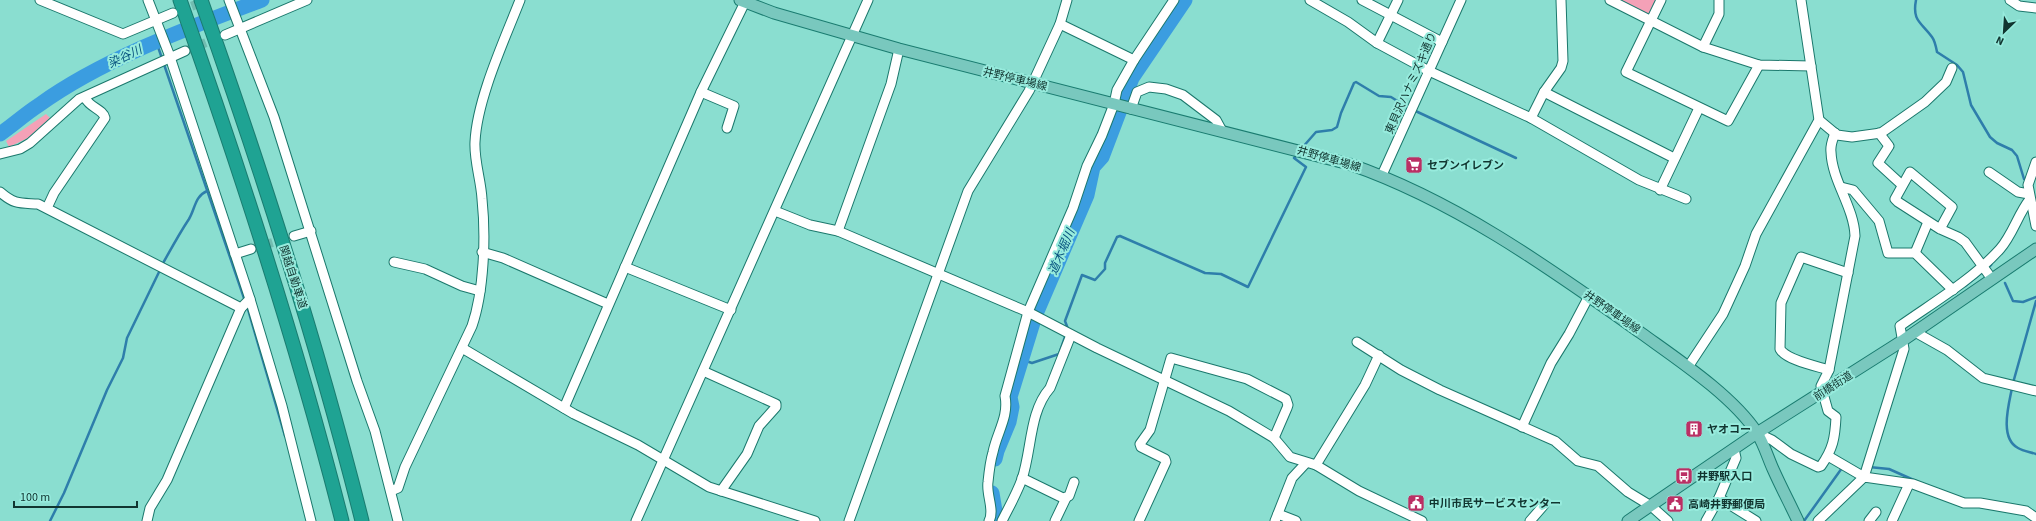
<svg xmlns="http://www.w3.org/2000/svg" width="2036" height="521" viewBox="0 0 2036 521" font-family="'Source Sans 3','Noto Sans JP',sans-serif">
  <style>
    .green { fill: #f4a1b7 }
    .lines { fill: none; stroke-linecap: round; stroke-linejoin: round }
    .stream { stroke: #2e7eab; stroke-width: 2.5 }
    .river { stroke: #3b9de0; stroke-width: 15 }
    .minor-tunnel { stroke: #72bcb0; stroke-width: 9; stroke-dasharray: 9 4.5; stroke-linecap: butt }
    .minor-casing { stroke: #1b786c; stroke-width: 11 }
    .major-casing { stroke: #1a7c70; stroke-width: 13 }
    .highway-casing { stroke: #1a7c70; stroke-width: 15 }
    .minor { stroke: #fff; stroke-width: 9 }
    .major { stroke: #79c8be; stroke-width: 11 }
    .highway { stroke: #1fa393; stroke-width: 13 }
    .labels { text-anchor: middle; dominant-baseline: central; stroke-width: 4; stroke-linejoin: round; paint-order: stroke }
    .street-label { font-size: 11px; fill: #113530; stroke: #97ebdd }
    .poi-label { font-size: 11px; font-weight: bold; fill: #113530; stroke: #97ebdd; text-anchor: start }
    .water-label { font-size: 12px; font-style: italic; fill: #08537f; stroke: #97ebdd }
  </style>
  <rect width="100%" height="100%" fill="#8aded0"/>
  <!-- green -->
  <g class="green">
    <path d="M1619,0H1658L1651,14H1648Z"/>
    <path d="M46,114L50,118L28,138L9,147L6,141Z"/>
  </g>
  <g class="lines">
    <!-- stream -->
    <g class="stream">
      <path d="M1916,0C1912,21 1921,22 1932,37C1935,41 1936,47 1937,52L1957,65L1963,72L1971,105L1990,137L1997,143L2012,150L2017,156L2024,179"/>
      <path d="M156,41L245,301"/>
      <path d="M1302,148L1316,132L1332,130L1337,127L1341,113L1354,83L1356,82L1379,96L1391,97L1407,107L1516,158"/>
      <path d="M162,265C171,249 179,234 189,219C195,209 195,196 207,191"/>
      <path d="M2005,283L2013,301L2023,302L2036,297"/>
      <path d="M1965,286L1991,265L1992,262"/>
      <path d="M247,306L285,436"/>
      <path d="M1068,329L1065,321L1082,275L1095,280L1105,269V263L1117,237L1120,236L1205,273L1221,274L1248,287L1306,167L1294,158L1298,154"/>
      <path d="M1020,359L1032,363L1059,354L1066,334"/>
      <path d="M2013,383L2036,301"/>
      <path d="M2012,388C2009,404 1999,438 2018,448C2023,451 2030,452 2036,454"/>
      <path d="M1869,467L1889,469L1916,481"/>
      <path d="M50,521L64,493L107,390L123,358L127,338L160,270"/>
      <path d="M1804,521L1842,468"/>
    </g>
    <!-- river -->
    <g class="river">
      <path d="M0,134C13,125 25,114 39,105C103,59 188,28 262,0"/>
      <path d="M995,459L997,451L1009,422L1012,407L1010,397L1035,316L1087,195L1093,167L1102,157L1132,78L1185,0"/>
      <path d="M992,493L996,517L994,521"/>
    </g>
    <!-- minor-tunnel -->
    <g class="minor-tunnel">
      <path d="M179,11L208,0"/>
      <path d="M185,51L220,37"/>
      <path d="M251,249L294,236"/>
    </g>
    <defs>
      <g id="minor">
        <path d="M40,0L123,34L173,13"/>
        <path d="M148,0L169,54L250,299L282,406L311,521"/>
        <path d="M229,0L274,117L357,381L375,431L398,521"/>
        <path d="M1310,0L1348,22L1377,43L1429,71L1531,118L1639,180L1686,199"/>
        <path d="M1362,0L1442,42"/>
        <path d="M1610,0L1703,47L1759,65L1811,66"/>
        <path d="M1661,0L1626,72L1728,121L1759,65"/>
        <path d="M2010,0L2019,6L2036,8"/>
        <path d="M1060,24L1134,60"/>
        <path d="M225,35L307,0"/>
        <path d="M1377,43L1398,0"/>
        <path d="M1703,47L1719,14V0"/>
        <path d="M701,92L734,106L727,128"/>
        <path d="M1544,92L1674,158"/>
        <path d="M1131,109L1137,92L1149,87L1166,89L1183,95L1216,120L1222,131"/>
        <path d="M1531,118L1544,92L1561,68L1563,61L1561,0"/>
        <path d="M1819,120L1837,135L1852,137L1881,133L1925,102L1946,82L1952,68"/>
        <path d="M1879,133L1889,146L1878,163L1902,185"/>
        <path d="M0,154L20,149L30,143L79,99L185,51"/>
        <path d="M2036,162L2028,185L2036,226"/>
        <path d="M1989,172L2018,192L2029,194"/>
        <path d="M1382,175L1461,0"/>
        <path d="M1841,187L1853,190L1879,221L1888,253H1915L1953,290"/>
        <path d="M1660,190L1699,108"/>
        <path d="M0,192C15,205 20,203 38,204L241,308L250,299"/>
        <path d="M47,208L54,193L105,118C103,109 88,107 85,97"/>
        <path d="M775,211L810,225L838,231L1028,312L1097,348L1229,411L1274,438L1290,457L1316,465L1359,491L1422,521"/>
        <path d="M1940,229L1952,207L1910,172L1895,199L1898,202L1940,229L1958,237L1965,242L1992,279"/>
        <path d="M838,231L891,84L899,49"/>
        <path d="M294,236L311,231"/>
        <path d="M482,252L503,258L608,304"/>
        <path d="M1915,253L1928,222"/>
        <path d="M235,254L251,249"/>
        <path d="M394,262L425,269L462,286L480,291"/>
        <path d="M625,267L731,310"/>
        <path d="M1915,332L1947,350L1983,378L2036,391"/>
        <path d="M1357,342L1401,370L1440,390L1555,441L1578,461L1598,466L1628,492L1651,506L1668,521"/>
        <path d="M462,348L574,414L638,445L709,487L815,521"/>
        <path d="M1688,367L1723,314L1745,266L1756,234L1819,120L1801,0"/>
        <path d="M1829,370C1816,366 1786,360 1780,349L1781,303L1801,257L1848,273"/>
        <path d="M703,371L776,404V407L759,426L747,454L721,491"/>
        <path d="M564,408L701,92L745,2"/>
        <path d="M1522,427L1551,363L1569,334L1589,296"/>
        <path d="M1757,433L1772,440L1791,454L1818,467L1821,466C1833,449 1835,438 1836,417L1828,411L1821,386L1829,370L1855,236C1854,207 1832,181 1831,152C1830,145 1833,139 1835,133"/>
        <path d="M1828,456L1864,477L1904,349L1900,326C1934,302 1972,280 2000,249C2013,234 2018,214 2030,199"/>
        <path d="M1316,465L1365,385L1379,355"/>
        <path d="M1022,478L1063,498L1069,496L1074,482"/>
        <path d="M391,491L398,488L405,467L472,326C484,291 486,237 482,199C481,180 474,161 475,142C477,99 504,41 520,0"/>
        <path d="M1719,498L1756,521"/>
        <path d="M1278,514L1296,521"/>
        <path d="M147,521L150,508L167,480L241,308"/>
        <path d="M636,521L868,0"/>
        <path d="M849,521L968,191L1029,91L1060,24L1067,0"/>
        <path d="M989,521C995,510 986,495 988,482C989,472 990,462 993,452C997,432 1009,417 1005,396L1028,312L1073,208L1087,166L1102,135L1114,104L1117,90L1134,60L1174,0"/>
        <path d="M1002,521C1009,507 1017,493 1022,479C1032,449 1029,412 1050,388L1071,335"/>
        <path d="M1055,521L1066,498"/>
        <path d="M1139,521L1166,462L1165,459L1141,447L1140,444L1150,430L1171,358L1247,379L1286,399L1288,405L1287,408L1274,438"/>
        <path d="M1275,521L1292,478L1306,463"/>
        <path d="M1530,521L1544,505"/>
        <path d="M1706,521L1719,498L1736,458L1734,449"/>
        <path d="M1818,521L1864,477L1913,484L1964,503H1980L2026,511L2036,518"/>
        <path d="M1869,521L1876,512"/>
        <path d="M1892,521L1909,484"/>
      </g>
      <g id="major">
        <path d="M740,0L774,13L899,49L1349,164C1456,201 1549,268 1641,333C1677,359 1733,396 1757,433C1764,444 1768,458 1773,469C1781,487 1790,504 1798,521"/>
        <path d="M1628,521L1757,433L1902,341L2036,249"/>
      </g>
      <g id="highway">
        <path d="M180,0C241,172 297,344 342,521"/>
        <path d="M201,0C262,171 318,345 362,521"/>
      </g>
    </defs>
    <!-- minor casing -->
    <use href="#minor" class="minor-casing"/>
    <!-- major casing -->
    <use href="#major" class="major-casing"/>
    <!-- highway casing -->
    <use href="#highway" class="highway-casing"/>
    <!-- minor -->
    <use href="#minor" class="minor"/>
    <!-- major -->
    <use href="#major" class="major"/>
    <!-- highway -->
    <use href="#highway" class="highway"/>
  </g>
  <!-- icons -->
  <defs>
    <symbol id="supermarket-square" viewBox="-11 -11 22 22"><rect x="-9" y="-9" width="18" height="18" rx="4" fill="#bb2f64" stroke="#97ebdd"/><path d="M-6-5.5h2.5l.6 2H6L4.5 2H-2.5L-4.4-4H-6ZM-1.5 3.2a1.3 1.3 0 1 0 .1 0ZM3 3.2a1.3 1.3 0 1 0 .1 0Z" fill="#fff"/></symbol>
    <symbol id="building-square" viewBox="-11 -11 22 22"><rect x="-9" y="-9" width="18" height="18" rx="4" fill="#bb2f64" stroke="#97ebdd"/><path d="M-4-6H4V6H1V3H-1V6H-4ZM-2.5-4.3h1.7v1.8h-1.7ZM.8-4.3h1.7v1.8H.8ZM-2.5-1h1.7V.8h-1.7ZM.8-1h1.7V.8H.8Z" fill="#fff"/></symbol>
    <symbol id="bus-square" viewBox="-11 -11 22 22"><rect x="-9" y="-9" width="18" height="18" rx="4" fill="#bb2f64" stroke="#97ebdd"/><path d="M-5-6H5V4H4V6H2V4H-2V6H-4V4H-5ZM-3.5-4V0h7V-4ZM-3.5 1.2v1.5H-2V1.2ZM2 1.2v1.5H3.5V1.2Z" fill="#fff"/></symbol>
    <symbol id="civic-square" viewBox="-11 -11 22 22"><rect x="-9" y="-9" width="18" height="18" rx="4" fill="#bb2f64" stroke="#97ebdd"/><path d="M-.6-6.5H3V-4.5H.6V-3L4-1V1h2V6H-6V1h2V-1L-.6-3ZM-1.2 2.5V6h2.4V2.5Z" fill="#fff"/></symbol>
  </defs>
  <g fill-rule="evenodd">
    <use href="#supermarket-square" x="1404" y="155" width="20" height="20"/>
    <use href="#building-square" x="1684" y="419" width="20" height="20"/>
    <use href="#bus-square" x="1674" y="466" width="20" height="20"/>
    <use href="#civic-square" x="1406" y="493" width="20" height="20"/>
    <use href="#civic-square" x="1665" y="494" width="20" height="20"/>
  </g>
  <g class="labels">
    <!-- street labels -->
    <g class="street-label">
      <text transform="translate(1015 79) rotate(14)">井野停車場線</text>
      <text transform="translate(1411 83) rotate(-66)">東貝沢ハナミズキ通り</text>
      <text transform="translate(1329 159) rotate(16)">井野停車場線</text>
      <text transform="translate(293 277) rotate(72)">関越自動車道</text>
      <text transform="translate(1612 312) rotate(35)">井野停車場線</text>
      <text transform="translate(1833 386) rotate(-33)">前橋街道</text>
    </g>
    <!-- poi labels -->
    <g class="poi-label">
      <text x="1427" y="165">セブンイレブン</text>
      <text x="1707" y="429">ヤオコー</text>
      <text x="1697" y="476">井野駅入口</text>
      <text x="1429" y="503">中川市民サービスセンター</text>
      <text x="1688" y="504">高崎井野郵便局</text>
    </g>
    <!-- water labels -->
    <g class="water-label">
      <text transform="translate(125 57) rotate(-26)">染谷川</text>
      <text transform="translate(1062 252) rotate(-67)">道木堀川</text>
    </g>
  </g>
  <!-- north arrow -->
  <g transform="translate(2004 32) rotate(205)" stroke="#97ebdd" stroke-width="3" paint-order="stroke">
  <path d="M0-3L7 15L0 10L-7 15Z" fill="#113530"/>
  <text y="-6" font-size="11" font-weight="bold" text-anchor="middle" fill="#113530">N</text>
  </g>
  <!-- scale -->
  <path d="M14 501v6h123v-6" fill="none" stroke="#113530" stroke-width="2"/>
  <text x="20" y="501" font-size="12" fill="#113530" stroke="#97ebdd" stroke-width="3" paint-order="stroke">100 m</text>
</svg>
